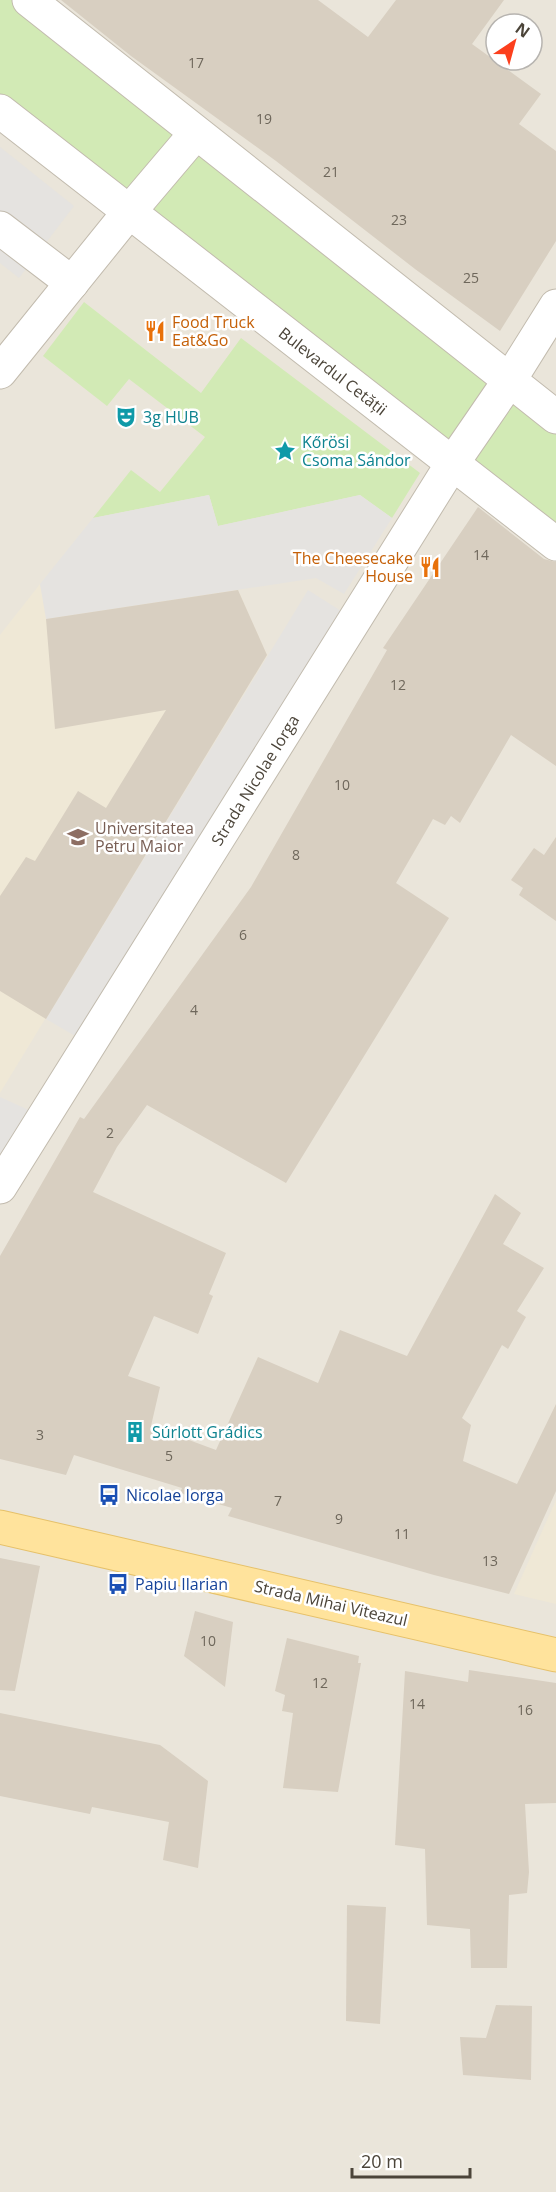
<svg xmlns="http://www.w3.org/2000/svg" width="556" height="2192" viewBox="0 0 556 2192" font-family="'Open Sans',sans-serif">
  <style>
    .residential { fill: #eae5da; fill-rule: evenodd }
    .education { fill: #efe8d6 }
    .green { fill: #d2eab5 }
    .parking { fill: #e5e3e0 }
    .building { fill: #d8cfc1 }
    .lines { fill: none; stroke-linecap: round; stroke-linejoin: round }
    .minor-casing { stroke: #c2bbae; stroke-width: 35 }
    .major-casing { stroke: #e6c16a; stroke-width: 35 }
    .minor { stroke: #fff; stroke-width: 33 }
    .major { stroke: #ffe39c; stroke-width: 33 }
    .labels { text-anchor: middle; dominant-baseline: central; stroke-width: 5; stroke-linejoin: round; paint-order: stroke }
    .number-label { font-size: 14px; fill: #6e675b }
    .food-label { font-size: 16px; fill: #c56008; stroke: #fff; text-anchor: start }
    .street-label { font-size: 16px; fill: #4b4439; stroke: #fff }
    .culture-label { font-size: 16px; fill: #0d838f; stroke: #fff; text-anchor: start }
    .education-label { font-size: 16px; fill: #785e54; stroke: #fff; text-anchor: start }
    .transit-label { font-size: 16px; fill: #164399; stroke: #fff; text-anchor: start }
  </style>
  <rect width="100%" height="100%" fill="#f6f3ec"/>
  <!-- residential -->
  <path class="residential" d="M0,0H556V2192H0ZM496,24H532V60H496Z"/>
  <!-- education -->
  <g class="education">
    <path d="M40,584L47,619L238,590L267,655L0,1093V635Z"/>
    <path d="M556,1500V1604L514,1594Z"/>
  </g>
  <!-- green -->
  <g class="green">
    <path d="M0,0H29L556,417V544L0,111Z"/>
    <path d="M84,302L201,393L241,338L420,473L392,518L360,495L218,526L209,495L93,518L131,470L160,492L205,437L129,379L107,406L43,356Z"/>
  </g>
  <!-- parking -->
  <g class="parking">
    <path d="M0,147L74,206L19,278L0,263Z"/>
    <path d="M209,495L218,526L360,495L392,518L344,594L316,578L46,619L40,584L93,518Z"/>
    <path d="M308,590L352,618L89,1044L46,1019Z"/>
    <path d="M0,1097L44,1117L0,1187Z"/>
  </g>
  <!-- building -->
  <g class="building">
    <path d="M61,0H318L368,37L396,0H504L472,44L541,94L519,124L556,151V241L500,331L415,269L276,161L131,56Z"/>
    <path d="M478,507L544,559L556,562V766L511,735L460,823L451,816L445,825L433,819L396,883L449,918L286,1183L147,1105L117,1147L93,1192L226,1253L209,1294L213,1296L198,1334L154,1316L128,1376L160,1387L151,1426L216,1450L258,1357L318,1383L340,1330L407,1356L495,1194L521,1213L503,1244L544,1268L517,1311L526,1317L508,1349L502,1345L462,1418L471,1425L463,1461L517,1484L556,1404V1491L509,1594L434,1575L228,1516L232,1508L180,1493L182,1488L74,1455L66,1475L0,1459V1256L80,1117L84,1119L251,887L387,650L383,648Z"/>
    <path d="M238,590L267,655L46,1019L0,991V896L26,857L35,861L78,791L106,808L166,710L55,729L46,619Z"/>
    <path d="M556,837V921L519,895L523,888L511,880L534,848L544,855Z"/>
    <path d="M0,1558L40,1566L15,1691L0,1690Z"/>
    <path d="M195,1611L233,1622L225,1687L184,1656Z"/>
    <path d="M287,1638L359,1656L358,1663H361L338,1792L283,1788L293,1713L282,1711L285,1695L275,1691Z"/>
    <path d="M469,1670L556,1683V1803L525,1804L529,1872L527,1893L509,1895L507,1968H471L470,1929L427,1925L425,1849L395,1845L405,1671L468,1682Z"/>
    <path d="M0,1713L160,1745L208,1781L198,1868L163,1860L169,1822L92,1807L90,1814L0,1796Z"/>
    <path d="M347,1905L386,1907L380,2024L346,2021Z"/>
    <path d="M496,2005L532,2006L531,2080L463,2075L460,2037L486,2038Z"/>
  </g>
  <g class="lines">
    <defs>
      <g id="minor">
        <path d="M29,0L556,417"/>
        <path d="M0,111L556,544"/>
        <path d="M0,228L72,283"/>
        <path d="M0,372L129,212L196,133"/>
        <path d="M0,1187L452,464L509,381L556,306"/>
      </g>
      <path id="major" d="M0,1527L556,1655"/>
    </defs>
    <!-- minor casing -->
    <use href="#minor" class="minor-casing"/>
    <!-- major casing -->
    <use href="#major" class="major-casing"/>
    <!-- minor -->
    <use href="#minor" class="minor"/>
    <!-- major -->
    <use href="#major" class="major"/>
  </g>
  <!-- icons -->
  <defs>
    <symbol id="restaurant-bare" viewBox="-9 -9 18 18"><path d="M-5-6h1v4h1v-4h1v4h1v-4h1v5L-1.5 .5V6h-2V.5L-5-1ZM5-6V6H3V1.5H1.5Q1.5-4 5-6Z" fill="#e8710a" stroke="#fff" stroke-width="2.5" paint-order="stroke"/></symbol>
    <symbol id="theatre-bare" viewBox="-9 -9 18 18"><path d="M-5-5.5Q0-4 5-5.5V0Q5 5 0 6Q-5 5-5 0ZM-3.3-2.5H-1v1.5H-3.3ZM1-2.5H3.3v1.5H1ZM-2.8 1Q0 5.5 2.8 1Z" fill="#0f9aa8" stroke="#fff" stroke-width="2.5" paint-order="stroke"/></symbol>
    <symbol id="sight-bare" viewBox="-9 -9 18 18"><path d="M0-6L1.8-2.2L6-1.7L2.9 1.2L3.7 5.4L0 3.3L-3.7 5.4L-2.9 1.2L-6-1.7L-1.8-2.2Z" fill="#0f9aa8" stroke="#fff" stroke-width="2.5" paint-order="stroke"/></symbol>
    <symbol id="university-bare" viewBox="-9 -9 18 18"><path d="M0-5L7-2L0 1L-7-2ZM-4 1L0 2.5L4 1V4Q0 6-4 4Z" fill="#8d6e63" stroke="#fff" stroke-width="2.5" paint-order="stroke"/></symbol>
    <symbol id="building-bare" viewBox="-9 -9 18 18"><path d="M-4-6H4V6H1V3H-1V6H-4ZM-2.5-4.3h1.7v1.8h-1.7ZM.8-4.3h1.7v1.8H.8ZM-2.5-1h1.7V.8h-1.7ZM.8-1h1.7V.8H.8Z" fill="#0f9aa8" stroke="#fff" stroke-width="2.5" paint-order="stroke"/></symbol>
    <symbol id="bus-bare" viewBox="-9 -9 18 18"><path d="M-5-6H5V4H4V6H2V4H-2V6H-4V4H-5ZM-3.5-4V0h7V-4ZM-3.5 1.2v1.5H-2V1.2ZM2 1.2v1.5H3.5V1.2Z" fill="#1a4fb4" stroke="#fff" stroke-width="2.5" paint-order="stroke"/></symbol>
  </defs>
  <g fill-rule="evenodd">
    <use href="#restaurant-bare" x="140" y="316" width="30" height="30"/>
    <use href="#theatre-bare" x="111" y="402" width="30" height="30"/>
    <use href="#sight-bare" x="270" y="436" width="30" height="30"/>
    <use href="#restaurant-bare" x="415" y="552" width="30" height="30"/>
    <use href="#university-bare" x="63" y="822" width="30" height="30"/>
    <use href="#building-bare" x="120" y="1417" width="30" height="30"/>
    <use href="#bus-bare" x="94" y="1480" width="30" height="30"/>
    <use href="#bus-bare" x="103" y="1569" width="30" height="30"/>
  </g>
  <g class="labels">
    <!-- number labels -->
    <g class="number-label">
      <text x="196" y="62">17</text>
      <text x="264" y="118">19</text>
      <text x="331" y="171">21</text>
      <text x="399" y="219">23</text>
      <text x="471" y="277">25</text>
      <text x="481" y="554">14</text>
      <text x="398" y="684">12</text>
      <text x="342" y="784">10</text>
      <text x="296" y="854">8</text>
      <text x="243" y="934">6</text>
      <text x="194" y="1009">4</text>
      <text x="110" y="1132">2</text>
      <text x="40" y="1434">3</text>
      <text x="169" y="1455">5</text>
      <text x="278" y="1500">7</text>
      <text x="339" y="1518">9</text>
      <text x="402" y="1533">11</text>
      <text x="490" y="1560">13</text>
      <text x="208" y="1640">10</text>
      <text x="320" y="1682">12</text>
      <text x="417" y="1703">14</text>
      <text x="525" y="1709">16</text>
    </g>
    <!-- food labels -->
    <g class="food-label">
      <text x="172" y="322">Food Truck<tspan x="172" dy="18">Eat&amp;Go</tspan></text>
      <text x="413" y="558" text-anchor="end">The Cheesecake<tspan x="413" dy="18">House</tspan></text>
    </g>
    <!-- street labels -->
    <g class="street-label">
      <text transform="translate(333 371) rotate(38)">Bulevardul Cetății</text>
      <text transform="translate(255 780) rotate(-58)">Strada Nicolae Iorga</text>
      <text transform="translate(331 1603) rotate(13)">Strada Mihai Viteazul</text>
    </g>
    <!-- culture labels -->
    <g class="culture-label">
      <text x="143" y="417">3g HUB</text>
      <text x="302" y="442">Kőrösi<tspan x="302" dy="18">Csoma Sándor</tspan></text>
      <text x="152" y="1432">Súrlott Grádics</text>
    </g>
    <!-- education labels -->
    <g class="education-label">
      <text x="95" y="828">Universitatea<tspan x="95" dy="18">Petru Maior</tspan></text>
    </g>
    <!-- transit labels -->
    <g class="transit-label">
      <text x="126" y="1495">Nicolae Iorga</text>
      <text x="135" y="1584">Papiu Ilarian</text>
    </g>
  </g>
  <!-- north arrow -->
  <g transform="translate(514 42) rotate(36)"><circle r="28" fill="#ffffff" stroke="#b7b4b0" stroke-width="1.5"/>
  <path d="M0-4.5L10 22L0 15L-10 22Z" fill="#fc3f1d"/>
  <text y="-9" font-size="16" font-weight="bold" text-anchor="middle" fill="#4b4439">N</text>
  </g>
  <!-- scale -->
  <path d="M352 2168v9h118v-9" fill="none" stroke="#4b4439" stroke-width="3"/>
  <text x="361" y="2168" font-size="18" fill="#4b4439" stroke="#ffffff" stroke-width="4.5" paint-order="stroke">20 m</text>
</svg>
